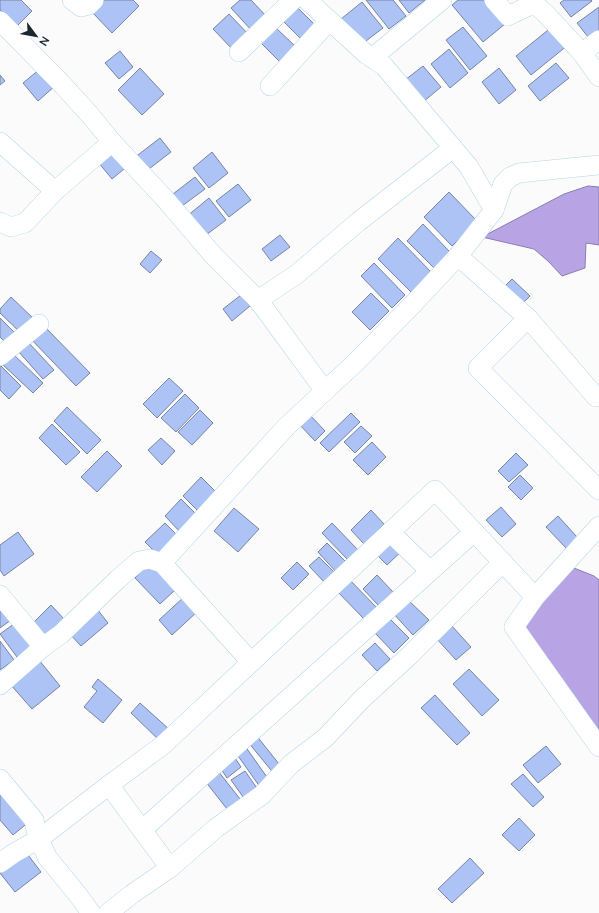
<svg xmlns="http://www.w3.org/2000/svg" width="599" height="913" viewBox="0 0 599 913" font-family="Lato,sans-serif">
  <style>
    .water { fill: #b8a4e5; stroke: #897faf }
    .building { fill: #adc3f6; stroke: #7885a3 }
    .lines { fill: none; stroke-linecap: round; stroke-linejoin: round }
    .street-casing { stroke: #b2d6ea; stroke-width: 20 }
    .street { stroke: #fff; stroke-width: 19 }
  </style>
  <rect width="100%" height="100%" fill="#fbfbfb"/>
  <!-- water -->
  <g class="water">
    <path d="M588,186L599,187V245L586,243L585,268L562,276L549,262L534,249L482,237L564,194Z"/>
    <path d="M559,562L594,576L599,580V742L531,642L520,616Z"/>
  </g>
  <!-- building -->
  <g class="building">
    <path d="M0,0H21L32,11L17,26L0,10Z"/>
    <path d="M104,0H133L139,6L112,33L92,12Z"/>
    <path d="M240,0H251L268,18L253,32L231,8Z"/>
    <path d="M366,0H393L406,16L389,29Z"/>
    <path d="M399,0H425L409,13Z"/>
    <path d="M458,0H485L505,24L483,42L452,5Z"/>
    <path d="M564,0H591L592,1L571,17L560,3Z"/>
    <path d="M362,2L383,28L362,44L341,19Z"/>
    <path d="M599,7V37L592,42L577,23Z"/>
    <path d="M298,8L318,28L304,42L284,22Z"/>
    <path d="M229,14L250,36L234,51L213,29Z"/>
    <path d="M553,26L568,45L531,75L516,56Z"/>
    <path d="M275,27L297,48L282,64L260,42Z"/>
    <path d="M463,27L487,56L470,70L446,40Z"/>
    <path d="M449,49L468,73L450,88L431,64Z"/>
    <path d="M120,51L133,67L119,79L105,63Z"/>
    <path d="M556,63L569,78L540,101L528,86Z"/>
    <path d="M423,66L441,87L423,102L405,80Z"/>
    <path d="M140,68L164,94L142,115L118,90Z"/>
    <path d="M499,68L516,90L499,104L482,82Z"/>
    <path d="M40,69L55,86L38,101L23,83Z"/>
    <path d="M0,75L5,81L0,85Z"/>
    <path d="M160,138L171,152L145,172L134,158Z"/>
    <path d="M115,147L130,164L112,179L98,162Z"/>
    <path d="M212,152L228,173L209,188L193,168Z"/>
    <path d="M195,177L205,189L182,206L173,194Z"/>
    <path d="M238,184L251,200L229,217L216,201Z"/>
    <path d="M449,192L477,221L452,246L424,217Z"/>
    <path d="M209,198L226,220L202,238L186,217Z"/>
    <path d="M423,224L450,252L434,268L407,241Z"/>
    <path d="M280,235L290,247L271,261L262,249Z"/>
    <path d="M398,238L432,273L412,293L378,259Z"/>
    <path d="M151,251L162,260L150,273L140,264Z"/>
    <path d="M374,263L405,295L392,308L361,276Z"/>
    <path d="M512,279L530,296L521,305L503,288Z"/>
    <path d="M371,293L389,311L370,330L352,312Z"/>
    <path d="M241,295L250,306L232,321L223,309Z"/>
    <path d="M11,297L36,321L23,335L0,313V309Z"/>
    <path d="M0,318L17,335L8,345L0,337Z"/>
    <path d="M43,325L90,373L76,386L30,338Z"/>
    <path d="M28,342L54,370L43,379L18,351Z"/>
    <path d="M11,352L43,383L33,393L1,363Z"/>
    <path d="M0,365L21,386L9,399L0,390Z"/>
    <path d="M169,378L183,391L157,418L143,404Z"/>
    <path d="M185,394L199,408L176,432L161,418Z"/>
    <path d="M67,407L101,440L87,454L54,421Z"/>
    <path d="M200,410L213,423L192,445L178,432Z"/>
    <path d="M308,413L325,431L315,441L298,423Z"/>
    <path d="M351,413L360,422L329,452L320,443Z"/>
    <path d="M52,424L80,452L66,465L39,438Z"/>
    <path d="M361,426L372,436L355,453L344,442Z"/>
    <path d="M161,438L175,451L162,465L148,450Z"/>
    <path d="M372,442L386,457L368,475L353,460Z"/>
    <path d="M107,451L122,466L97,492L81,477Z"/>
    <path d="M516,453L528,465L509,482L498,471Z"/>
    <path d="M520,475L533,488L521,500L508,487Z"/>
    <path d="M201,477L217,493L199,512L183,496Z"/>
    <path d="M181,499L198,516L182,534L165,516Z"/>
    <path d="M501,507L516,524L502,537L486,520Z"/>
    <path d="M234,508L259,529L238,552L214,531Z"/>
    <path d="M371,510L384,524L364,544L351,530Z"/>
    <path d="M558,516L577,537L566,548L546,527Z"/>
    <path d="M165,523L179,537L160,557L145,542Z"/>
    <path d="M332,523L358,550L348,560L322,533Z"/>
    <path d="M18,532L34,554L4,576L0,570V545Z"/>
    <path d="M392,534L405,548L387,565L374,552Z"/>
    <path d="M327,543L347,563L337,573L318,552Z"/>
    <path d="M319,557L336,574L326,584L309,566Z"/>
    <path d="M297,562L309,574L293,590L281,578Z"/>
    <path d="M149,563L175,590L160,604L135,578Z"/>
    <path d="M377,575L393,592L379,606L363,589Z"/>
    <path d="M347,577L377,608L365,620L335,589Z"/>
    <path d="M185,596L198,611L172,635L159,620Z"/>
    <path d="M407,599L429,620L413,635L392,612Z"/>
    <path d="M51,605L64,619L45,638L31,625Z"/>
    <path d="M0,608L11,620L0,628Z"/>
    <path d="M97,609L108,623L81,646L69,633Z"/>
    <path d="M388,617L409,638L394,653L374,632Z"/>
    <path d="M18,621L35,644L17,657L0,634Z"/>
    <path d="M451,625L471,647L456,660L436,638Z"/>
    <path d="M0,641L14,660L0,670Z"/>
    <path d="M375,643L390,659L377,671L362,655Z"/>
    <path d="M39,660L60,686L32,709L10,684Z"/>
    <path d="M469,669L499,700L482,716L453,684Z"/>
    <path d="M98,679L122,700L103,723L84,707L97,691L92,687Z"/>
    <path d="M435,695L470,733L457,745L421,708Z"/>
    <path d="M140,703L170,730L160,741L131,713Z"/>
    <path d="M256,735L283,769L275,775L248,742Z"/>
    <path d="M245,746L269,780L260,787L236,753Z"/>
    <path d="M546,746L561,764L538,783L523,765Z"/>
    <path d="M233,755L241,767L227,778L219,766Z"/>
    <path d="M218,771L244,804L231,814L205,781Z"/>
    <path d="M245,771L259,791L246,801L231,780Z"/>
    <path d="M523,774L544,797L533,807L511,784Z"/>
    <path d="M0,784L30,821L13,835L0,820Z"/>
    <path d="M519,818L535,835L519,851L502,835Z"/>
    <path d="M25,851L41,872L15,892L0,873V870Z"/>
    <path d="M470,858L484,873L452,903L438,889Z"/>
  </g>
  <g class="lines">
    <defs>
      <g id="street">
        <path d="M72,0L81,7L89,5L94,0"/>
        <path d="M494,0L508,16L531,5L538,7L545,13L582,53L599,77"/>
        <path d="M0,21L60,82L90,115L112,142L166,200L213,255L258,300L297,274L358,222L453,148"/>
        <path d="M239,52L293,0"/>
        <path d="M582,53L599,40"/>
        <path d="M372,58L442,0"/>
        <path d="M270,86L329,21"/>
        <path d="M0,142L55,191"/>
        <path d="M494,210L503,184L510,177L519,173L599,165"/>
        <path d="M0,222L11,227L25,223L55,191L112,142"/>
        <path d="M458,256L528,318L596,397"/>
        <path d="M258,300L325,391"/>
        <path d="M528,318L478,368L599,490"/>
        <path d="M0,356L39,324"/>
        <path d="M390,532L430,571"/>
        <path d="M162,563L251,662"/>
        <path d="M0,595L43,647L0,685"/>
        <path d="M535,597L514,627L599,747"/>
        <path d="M43,647L61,634L118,579L139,561L150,559L162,563L286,427L355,363L415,302L458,256L494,210L469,167L384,66L366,54L307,0"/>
        <path d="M0,779L34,820L37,834L47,857L78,895L91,913"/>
        <path d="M109,785L170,868"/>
        <path d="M142,830L474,532"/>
        <path d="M0,863L14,853L39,839L109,785L163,745L435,490L535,597L599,526"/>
        <path d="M108,913L132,894L170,868L216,828L262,795L291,764L325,738L363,698L410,655L503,562"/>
      </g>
    </defs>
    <!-- street casing -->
    <use href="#street" class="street-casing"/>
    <!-- street -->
    <use href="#street" class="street"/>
  </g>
  <!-- north arrow -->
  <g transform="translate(36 36) rotate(122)" stroke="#fbfbfb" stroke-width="3" paint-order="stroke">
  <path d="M0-3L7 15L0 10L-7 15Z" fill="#1b2830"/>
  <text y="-6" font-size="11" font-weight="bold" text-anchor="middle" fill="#1b2830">N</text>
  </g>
</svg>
